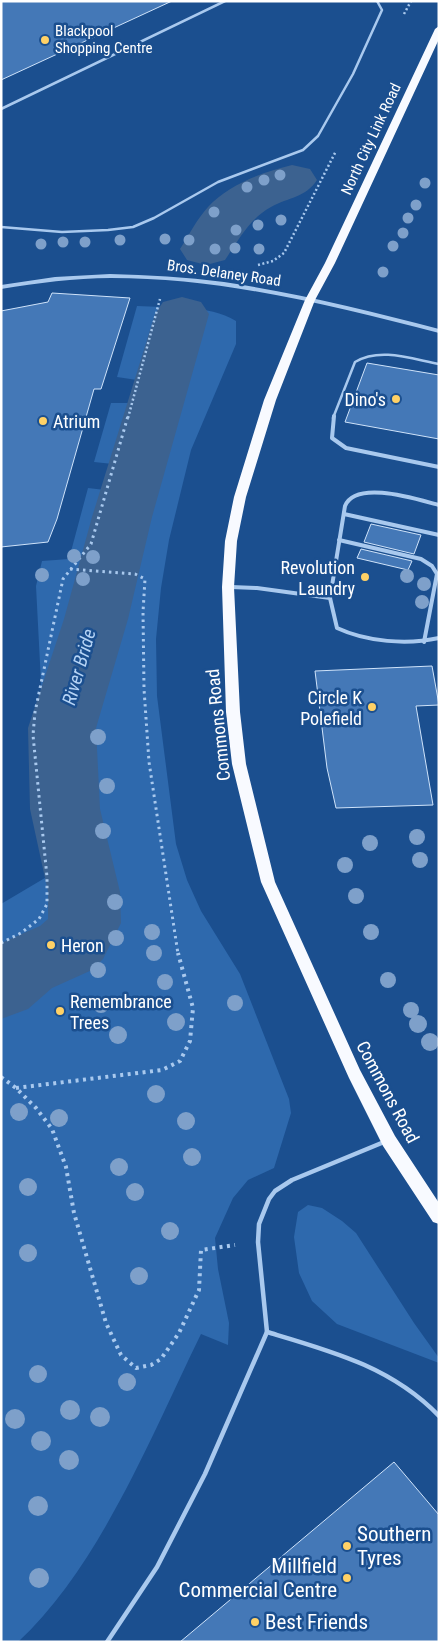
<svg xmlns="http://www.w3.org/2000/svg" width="440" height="1643" viewBox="0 0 440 1643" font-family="'Roboto Condensed',sans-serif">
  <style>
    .green { fill: #2e69ad }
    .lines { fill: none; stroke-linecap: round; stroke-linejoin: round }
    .river { fill: #3c6290; fill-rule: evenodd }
    .building { fill: #4478b7; stroke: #cfe3fa }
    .path-far2 { stroke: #a9c9ee; stroke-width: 2.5; stroke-dasharray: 2 2.5; stroke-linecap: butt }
    .path-far1 { stroke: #a9c9ee; stroke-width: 3; stroke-dasharray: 2.5 4; stroke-linecap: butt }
    .path { stroke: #a9c9ee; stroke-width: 4; stroke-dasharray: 3 4.5; stroke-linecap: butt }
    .service-far2 { stroke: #a9c9ee; stroke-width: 2.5 }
    .service-far1 { stroke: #a9c9ee; stroke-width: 4 }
    .service { stroke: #a9c9ee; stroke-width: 4.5 }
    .tertiary { fill: #a9c9ee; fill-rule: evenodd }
    .trunk { fill: #f8faff; fill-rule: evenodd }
    .tree { fill: #7ea0ca }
    .poi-dot { fill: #ffd166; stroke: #1b4f8f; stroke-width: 2 }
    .labels { text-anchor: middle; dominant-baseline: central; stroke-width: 5; stroke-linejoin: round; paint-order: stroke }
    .far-poi-label { font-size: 15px; fill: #fff; stroke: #1b4f8f; text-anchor: start }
    .far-street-label { font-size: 15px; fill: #fff; stroke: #1b4f8f }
    .poi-label { font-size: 18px; fill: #fff; stroke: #1b4f8f; text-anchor: end }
    .street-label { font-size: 18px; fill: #fff; stroke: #1b4f8f }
    .water-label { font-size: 19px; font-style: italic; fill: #b5d3f5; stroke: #1b4f8f }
    .near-poi-label { font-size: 21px; fill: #fff; stroke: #1b4f8f; text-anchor: start }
  </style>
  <rect width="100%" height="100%" fill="#1b4f8f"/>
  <!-- green -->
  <g class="green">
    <path d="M137,306C169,308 208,304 236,321V344L191,450L169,540L161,588L156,639L157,696L176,844L187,880L201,911L240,974L289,1099L291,1113L274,1168L248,1180L233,1198L215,1238L218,1269L229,1323L228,1345L201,1334C152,1434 100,1566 18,1642H1V904L55,872L48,818L36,586L42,561L69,559L88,488L105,490L113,464L94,462L111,403H131L137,380L117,377Z"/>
    <path d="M308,1205L322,1208L342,1221L356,1233L414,1323L439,1358V1363L337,1324L312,1301L299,1273L294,1237L298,1212Z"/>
  </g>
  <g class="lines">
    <!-- river -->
    <g class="river">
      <path d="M292,165L310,169L317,180C305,198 289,197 271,207C249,219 238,241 225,260L206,265L187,260L180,249C189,235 197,219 208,207C229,184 263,172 292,165Z"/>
      <path d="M182,297L201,302L209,314L152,517L128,619L96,728L100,809L120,892L121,923L103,959L92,970L52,988L28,1009L1,1019V943L40,926L48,919V892L30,809L28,728L64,619L92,517L155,314L163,302Z"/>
    </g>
  </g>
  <!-- building -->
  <g class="building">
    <path d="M1,1H172L1,80Z"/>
    <path d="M52,293L130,298L101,389H94L57,519L48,542L1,547V311L48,302Z"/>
    <path d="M367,363L439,375V439L345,422Z"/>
    <path d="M371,524L421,535L414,554L364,542Z"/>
    <path d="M361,549L412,561L408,570L357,558Z"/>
    <path d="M432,666L439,705L416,706L433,805L336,808L327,768L315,671Z"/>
    <path d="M394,1462L439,1515V1642H180Z"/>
  </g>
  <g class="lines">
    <!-- path-far2 -->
    <g class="path-far2">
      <path d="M404,14L411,1"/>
      <path d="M258,265L273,261L284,253L336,151"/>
      <path d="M128,418L160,299"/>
    </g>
    <!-- path-far1 -->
    <g class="path-far1">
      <path d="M70,569L135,574L145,579L143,612L144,689L149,762L178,954"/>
      <path d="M1,943L21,933L39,919L47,904V877L33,735L35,712L63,579L91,544L128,416"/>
    </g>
    <!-- path -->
    <g class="path">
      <path d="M1,1077L16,1088L36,1108L52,1129L66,1167L74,1213L106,1323L121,1355L136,1368L151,1365L161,1359L179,1333L199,1290L201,1250L235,1245"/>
      <path d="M16,1088L162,1070L180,1061L190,1041L193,1008L178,953"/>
    </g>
    <!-- service-far2 -->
    <g class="service-far2">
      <path d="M1,109L225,1"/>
      <path d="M1,227L62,232L108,230L133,227L154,218L218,182L303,150L318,136L353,74L382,10L377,1"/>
      <path d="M333,418L355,362C380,347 412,359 439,364"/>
    </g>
    <!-- service-far1 -->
    <g class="service-far1">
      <path d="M334,416L332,438L346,448L439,467"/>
      <path d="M344,514L439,535"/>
      <path d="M339,540L421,559L432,566L437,574L424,642"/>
      <path d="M231,587L257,588L330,598L337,628C367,642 407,645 439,638"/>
      <path d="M330,598L345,506C356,479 419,500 439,505"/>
    </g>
    <!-- service -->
    <g class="service">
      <path d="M267,1332C331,1351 392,1367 439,1416"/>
      <path d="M107,1642L157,1567L205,1474L267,1332L258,1242L259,1224L269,1199L275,1191L292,1180L384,1142"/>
    </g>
    <!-- tertiary -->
    <path class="tertiary" d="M110,274C148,275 186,277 224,282C296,293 368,310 439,329V333C331,305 222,278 111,278C74,278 38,283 1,289V285L55,277Z"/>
    <!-- trunk -->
    <path class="trunk" d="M439,26V39L335,263L315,300L276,400L246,497L237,541L234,587L240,712L246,764L275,882L360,1070L395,1136L439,1203V1224L433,1222L383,1146L349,1078L261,882L232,764L226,712L222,587L225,541L234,497L264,400L305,300L325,263L435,29Z"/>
  </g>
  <!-- trees -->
  <g class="tree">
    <circle cx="280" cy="175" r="5.5"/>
    <circle cx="264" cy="180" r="5.5"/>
    <circle cx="425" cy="183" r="5.5"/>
    <circle cx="247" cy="187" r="5.5"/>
    <circle cx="416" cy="205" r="5.5"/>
    <circle cx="214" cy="212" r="5.5"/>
    <circle cx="408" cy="218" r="5.5"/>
    <circle cx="281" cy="220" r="5.5"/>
    <circle cx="258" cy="225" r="5.5"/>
    <circle cx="236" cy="230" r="5.5"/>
    <circle cx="403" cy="233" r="5.5"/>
    <circle cx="165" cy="239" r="5.5"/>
    <circle cx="120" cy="240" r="5.5"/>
    <circle cx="189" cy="240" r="5.5"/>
    <circle cx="63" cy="242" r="5.5"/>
    <circle cx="85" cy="242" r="5.5"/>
    <circle cx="41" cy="244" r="5.5"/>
    <circle cx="393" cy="246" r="5.5"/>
    <circle cx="235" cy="248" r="5.5"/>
    <circle cx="215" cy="249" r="5.5"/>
    <circle cx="259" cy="249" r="5.5"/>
    <circle cx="383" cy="272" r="5.5"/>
    <circle cx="74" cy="556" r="7"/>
    <circle cx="93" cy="557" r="7"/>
    <circle cx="42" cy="575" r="7"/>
    <circle cx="407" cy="576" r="7"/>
    <circle cx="83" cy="579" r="7"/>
    <circle cx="424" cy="584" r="7"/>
    <circle cx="422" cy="602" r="7"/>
    <circle cx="98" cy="737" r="8"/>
    <circle cx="107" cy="786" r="8"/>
    <circle cx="103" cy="831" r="8"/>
    <circle cx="417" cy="837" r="8"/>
    <circle cx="370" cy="843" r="8"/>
    <circle cx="420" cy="860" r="8"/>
    <circle cx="345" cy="865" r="8"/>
    <circle cx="356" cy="896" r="8"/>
    <circle cx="115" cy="902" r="8"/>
    <circle cx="152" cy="932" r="8"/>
    <circle cx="371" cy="932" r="8"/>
    <circle cx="116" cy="938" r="8"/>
    <circle cx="154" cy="953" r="8"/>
    <circle cx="98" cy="970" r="8"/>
    <circle cx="388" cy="980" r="8"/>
    <circle cx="165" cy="982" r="8"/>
    <circle cx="235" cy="1003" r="8"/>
    <circle cx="101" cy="1005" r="8"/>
    <circle cx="411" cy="1010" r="8"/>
    <circle cx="176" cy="1022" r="9"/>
    <circle cx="418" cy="1024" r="9"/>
    <circle cx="118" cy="1035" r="9"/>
    <circle cx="430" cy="1042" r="9"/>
    <circle cx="156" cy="1094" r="9"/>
    <circle cx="19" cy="1112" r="9"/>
    <circle cx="59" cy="1118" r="9"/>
    <circle cx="186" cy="1121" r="9"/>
    <circle cx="192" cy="1157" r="9"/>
    <circle cx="119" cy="1167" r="9"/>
    <circle cx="28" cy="1187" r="9"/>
    <circle cx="135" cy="1192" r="9"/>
    <circle cx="170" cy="1231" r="9"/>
    <circle cx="28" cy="1253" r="9"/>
    <circle cx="139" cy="1276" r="9"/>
    <circle cx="38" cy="1374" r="9"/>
    <circle cx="127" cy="1382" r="9"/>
    <circle cx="70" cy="1410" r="10"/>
    <circle cx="100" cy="1417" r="10"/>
    <circle cx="15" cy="1419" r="10"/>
    <circle cx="41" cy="1441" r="10"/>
    <circle cx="69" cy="1460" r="10"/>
    <circle cx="38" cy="1506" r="10"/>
    <circle cx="39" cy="1578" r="10"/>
  </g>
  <!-- markers -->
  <g class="poi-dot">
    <circle cx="45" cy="40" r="5"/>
    <circle cx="396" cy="399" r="5"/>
    <circle cx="43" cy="421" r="5"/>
    <circle cx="365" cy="577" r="5"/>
    <circle cx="372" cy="707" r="5"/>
    <circle cx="51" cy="945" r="5"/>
    <circle cx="60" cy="1011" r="5"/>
    <circle cx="347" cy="1546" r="5"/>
    <circle cx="347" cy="1578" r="5"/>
    <circle cx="255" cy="1622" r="5"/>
  </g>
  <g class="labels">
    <!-- far-poi labels -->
    <g class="far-poi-label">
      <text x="55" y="31">Blackpool<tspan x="55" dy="17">Shopping Centre</tspan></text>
    </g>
    <!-- far-street labels -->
    <g class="far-street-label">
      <text transform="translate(371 139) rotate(-65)">North City Link Road</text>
      <text transform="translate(224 273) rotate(8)">Bros. Delaney Road</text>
    </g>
    <!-- poi labels -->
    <g class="poi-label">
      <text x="386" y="399">Dino's</text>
      <text x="53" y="421" text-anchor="start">Atrium</text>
      <text x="355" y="567">Revolution<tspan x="355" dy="21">Laundry</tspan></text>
      <text x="362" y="697">Circle K<tspan x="362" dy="21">Polefield</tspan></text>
      <text x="61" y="945" text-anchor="start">Heron</text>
      <text x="70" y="1001" text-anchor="start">Remembrance<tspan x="70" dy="21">Trees</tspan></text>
    </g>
    <!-- street labels -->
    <g class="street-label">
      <text transform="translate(218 725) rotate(-96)">Commons Road</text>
      <text transform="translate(388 1092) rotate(62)">Commons Road</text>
    </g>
    <!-- water labels -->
    <g class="water-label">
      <text transform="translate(79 667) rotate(-74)">River Bride</text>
    </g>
    <!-- near-poi labels -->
    <g class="near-poi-label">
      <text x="357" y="1534">Southern<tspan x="357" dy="24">Tyres</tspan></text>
      <text x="337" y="1566" text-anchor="end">Millfield<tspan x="337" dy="24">Commercial Centre</tspan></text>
      <text x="265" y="1622">Best Friends</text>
    </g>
  </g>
  <!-- border -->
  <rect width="440" height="1643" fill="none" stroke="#ffffff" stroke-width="5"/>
</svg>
